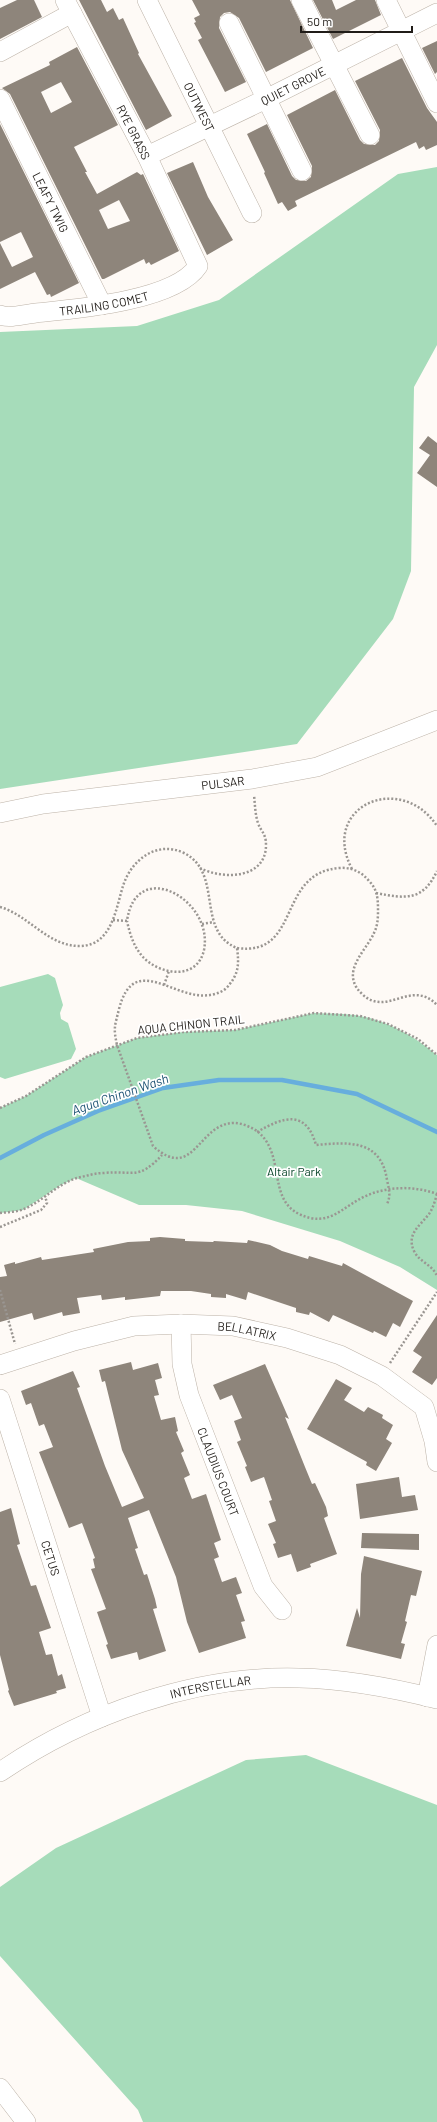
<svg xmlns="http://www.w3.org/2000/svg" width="437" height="2122" viewBox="0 0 437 2122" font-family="Barlow,sans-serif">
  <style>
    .green { fill: #a6dcba }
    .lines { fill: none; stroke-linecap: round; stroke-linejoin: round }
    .stream { stroke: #67aedd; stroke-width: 4.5 }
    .building { fill: #8e857b; fill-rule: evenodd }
    .minor-casing { stroke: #bdb3a8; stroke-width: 20 }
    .path { stroke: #9a9692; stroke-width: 2.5; stroke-dasharray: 2 2; stroke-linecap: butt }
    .minor { stroke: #fff; stroke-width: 19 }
    .labels { text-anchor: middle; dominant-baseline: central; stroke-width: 3.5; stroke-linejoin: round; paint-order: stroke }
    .street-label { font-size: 12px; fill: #201c18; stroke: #fff }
    .park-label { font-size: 12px; fill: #003f23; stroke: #fff }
    .water-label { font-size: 13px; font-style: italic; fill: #1e5374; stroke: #fff }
  </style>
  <rect width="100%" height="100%" fill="#fefaf6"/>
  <!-- green -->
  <g class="green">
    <path d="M437,167V345L414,387L411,571L393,619L297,744L0,789V332L137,326L219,300L398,174Z"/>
    <path d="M48,974L55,978L63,1005L60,1013L61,1019L68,1023L76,1049L71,1059L5,1079L0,1077V987Z"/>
    <path d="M314,1013C329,1014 345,1013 360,1016C389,1021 415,1037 437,1055V1290L400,1267L340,1241L242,1211L186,1205H139L76,1178L61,1185L23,1210L0,1213V1108L26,1096L86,1057L137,1038L183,1032L235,1030Z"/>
    <path d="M306,1755L437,1805V2122H143L138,2110L0,1956V1887L56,1848L246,1760Z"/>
  </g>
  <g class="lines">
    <!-- stream -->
    <path class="stream" d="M0,1158L44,1135L98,1111L163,1088L219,1080H282L357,1094L437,1132"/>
  </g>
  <!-- building -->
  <g class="building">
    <path d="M17,0H34L42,17L0,39V8Z"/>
    <path d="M79,0H101L107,12L113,8L119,20L123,18L139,53L138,54L172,116L146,130Z"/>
    <path d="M192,0H290L313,48L266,72L239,18L230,12L224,13L220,17L219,28L246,82L225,92L198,40L202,38L194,23L196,22L194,18L200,15Z"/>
    <path d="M313,0H332L336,10L356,0H375L381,15L333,39Z"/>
    <path d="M437,41V72L435,74L422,48Z"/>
    <path d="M77,47L118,125L74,147L87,172H85L97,194L137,172L141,175L143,174L179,251L151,265L149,262L146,264L144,259L104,279H102L10,94L2,88L50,65L49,62ZM61,82L72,102L51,113L41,92ZM119,200L130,221L108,229L99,210Z"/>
    <path d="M402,58L427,108L437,122V145L426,150L424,146L419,149L416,142L295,201L297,206L288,211L282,202L278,204L264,173L265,172L247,134L267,124L292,176L296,180L306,181L311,177L312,166L287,115L335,90L360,140L364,144L375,145L379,141L380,130L355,81Z"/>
    <path d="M0,124L79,283L51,297L50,294L47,295L35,272L0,289V243L12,267L33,257L21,232L0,242Z"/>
    <path d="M193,162L208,197L233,240L207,255L167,173Z"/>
    <path d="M428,436L437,443V487L417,473L430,455L419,448Z"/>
    <path d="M160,1237L185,1239V1241L213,1242L214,1241L247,1243L248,1240L270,1245L282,1251L308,1259L309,1256L342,1266L343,1263L413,1301L400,1327L393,1323L386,1337L374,1331L373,1333L333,1315L329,1322L310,1312L309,1315L296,1312V1308L248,1292L246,1300L226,1294V1298L211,1297V1294L191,1291H161L160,1296L125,1300V1297L102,1300L101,1295L77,1298L80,1313L63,1316L62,1312L34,1320L32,1313L0,1322V1277L7,1276L4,1265L15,1262V1264L41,1257L42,1260L94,1252L93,1249L128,1242L150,1241V1238Z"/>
    <path d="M437,1315V1378L432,1385L412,1372L422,1357L413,1351Z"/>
    <path d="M131,1362L133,1370L158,1363L162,1378L155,1380L159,1395L154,1396L161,1420L175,1417L178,1431L176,1432L184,1451L181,1453L190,1475L184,1478L192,1499L206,1494L221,1540L214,1543L219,1557L214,1559L222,1582L236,1577L242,1593L236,1595L245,1621L241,1622L246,1638L199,1653L187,1622L176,1577L149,1510L128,1518L138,1548L135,1549L144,1575L147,1574L155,1599L157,1608L153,1609L166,1651L139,1660L137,1652L111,1659L106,1645L108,1644L97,1612L106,1609L91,1569L95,1568L93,1559L95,1558L82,1523L69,1528L39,1452L53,1447L44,1424L39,1426L31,1403L26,1405L21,1391L73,1371L80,1387L77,1388L105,1466L122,1507L144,1498L122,1450L105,1381L102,1382L99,1370Z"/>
    <path d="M265,1364L289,1419L285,1417L305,1467L312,1484L315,1483L326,1507L328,1516L324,1518L337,1554L310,1564L311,1567L297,1572L291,1554L278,1558L273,1544L276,1543L268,1524L276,1521L269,1501L272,1500L264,1477L251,1482L245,1467L247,1466L237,1442L241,1440L234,1421L242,1418L232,1395L220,1400L213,1385Z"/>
    <path d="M336,1379L352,1388L344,1400L364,1412L368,1407L383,1415L382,1418L393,1425L386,1439L392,1443L376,1471L366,1465L367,1462L307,1429Z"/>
    <path d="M399,1477L402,1497L415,1495L418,1510L360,1519L356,1484Z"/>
    <path d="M11,1508L20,1544L17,1545L31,1586L36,1585L51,1628L39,1632L46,1655L52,1654L58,1676L62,1674L66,1688L56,1691L57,1693L14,1706L8,1691L9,1690L0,1655V1512Z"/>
    <path d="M362,1533L419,1534V1550L361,1548Z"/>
    <path d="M364,1556L422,1571L416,1596L411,1595L405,1621L407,1622L401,1643L405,1644L401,1659L346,1646L357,1608L360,1618L361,1574Z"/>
  </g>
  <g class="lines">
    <defs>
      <g id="minor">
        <path id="s1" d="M147,0L252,213"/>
        <path d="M301,0L370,135"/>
        <path d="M386,0L437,103"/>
        <path d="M229,23L302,171"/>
        <path d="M0,52L72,13"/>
        <path id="s2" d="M0,99L102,305"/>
        <path id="s3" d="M147,156L266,99L437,13"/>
        <path id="s4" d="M0,315C9,319 26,314 36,313C76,309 175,301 198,266L147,156L65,0"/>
        <path id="s5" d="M0,813L43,804L252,779L317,767L437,720"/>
        <path id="s6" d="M181,1324L182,1364L189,1395L263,1586L282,1610"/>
        <path id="s7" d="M0,1365L74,1341L134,1326L181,1324L233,1326L287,1338L340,1355L382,1376L424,1407L434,1441L437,1462"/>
        <path id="s8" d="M0,1399L102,1717"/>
        <path d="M427,1697L437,1645"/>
        <path id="s9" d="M0,1772C85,1714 195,1675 299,1678C345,1679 393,1688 437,1699"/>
        <path d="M0,2088L26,2122"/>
      </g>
    </defs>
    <!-- minor casing -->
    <use href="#minor" class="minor-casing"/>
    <!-- path -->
    <g class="path">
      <path d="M200,868C223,880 266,879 266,845C266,833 261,832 258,823C255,814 255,804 254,795"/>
      <path d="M352,869C319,806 401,771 437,826"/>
      <path d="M376,893C406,899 423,901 437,871"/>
      <path d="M0,907C29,915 48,947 81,946C112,945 116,908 123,886C131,860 157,840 184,853C224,873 195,931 237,948C239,963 239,973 229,985C225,991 217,994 210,995C174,1001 134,951 119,1009C115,1026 113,1027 117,1045L153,1146C194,1183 198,1123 234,1123C242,1123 251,1127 257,1131C286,1154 267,1198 299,1214C330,1229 343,1205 368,1195C390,1186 416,1186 437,1194"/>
      <path d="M113,920L127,921C136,856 214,900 204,950C197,981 160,975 143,957C134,947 130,935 127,921"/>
      <path d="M202,924L214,922"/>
      <path d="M237,948C302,957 276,872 340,868C351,867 362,872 369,881C377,889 378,898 378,909C378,917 378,925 374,933C368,947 348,965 354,982C355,986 358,990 362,994C387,1018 411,978 437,1005"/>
      <path d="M164,985L169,971"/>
      <path d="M0,1108L26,1096L86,1057L137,1038L183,1032L235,1030L314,1013L360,1016L388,1024L418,1039L437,1055"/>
      <path d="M257,1132C283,1117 306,1109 316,1145C348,1142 381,1139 387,1180C389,1189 391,1196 387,1204"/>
      <path d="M437,1194C435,1201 433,1208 429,1214C420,1226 406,1234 414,1251C419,1262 432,1264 437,1276"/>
      <path d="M0,1213C8,1212 17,1212 24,1209C43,1201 57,1184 77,1178C86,1176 95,1173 104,1173C133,1170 138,1181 162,1155"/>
      <path d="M0,1227L41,1210L47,1203L45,1196"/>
      <path d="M0,1290L15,1344"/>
      <path d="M390,1363L437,1292"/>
    </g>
    <!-- minor -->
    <use href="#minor" class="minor"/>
  </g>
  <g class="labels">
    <!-- street labels -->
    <g class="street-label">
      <text stroke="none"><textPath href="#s3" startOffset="162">QUIET GROVE</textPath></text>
      <text stroke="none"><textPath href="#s1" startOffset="119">OUTWEST</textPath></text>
      <text transform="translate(134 132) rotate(63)">RYE GRASS</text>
      <text stroke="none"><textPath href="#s2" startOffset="115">LEAFY TWIG</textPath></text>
      <text stroke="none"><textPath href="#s4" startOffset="105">TRAILING COMET</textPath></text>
      <text stroke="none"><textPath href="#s5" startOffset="225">PULSAR</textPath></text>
      <text transform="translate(191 1024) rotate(-6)">AQUA CHINON TRAIL</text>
      <text stroke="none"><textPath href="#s7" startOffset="253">BELLATRIX</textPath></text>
      <text stroke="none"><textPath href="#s6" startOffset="154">CLAUDIUS COURT</textPath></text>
      <text stroke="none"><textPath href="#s8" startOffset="167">CETUS</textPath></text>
      <text stroke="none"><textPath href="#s9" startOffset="229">INTERSTELLAR</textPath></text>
    </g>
    <!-- park labels -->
    <g class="park-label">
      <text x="294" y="1171">Altair Park</text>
    </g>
    <!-- water labels -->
    <g class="water-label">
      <text transform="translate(120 1094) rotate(-19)">Agua Chinon Wash</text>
    </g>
  </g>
  <!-- scale -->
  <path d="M301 26v6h111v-6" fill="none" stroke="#201c18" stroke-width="2"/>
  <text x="307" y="26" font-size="12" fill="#201c18" stroke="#ffffff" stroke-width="3" paint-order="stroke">50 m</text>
</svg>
